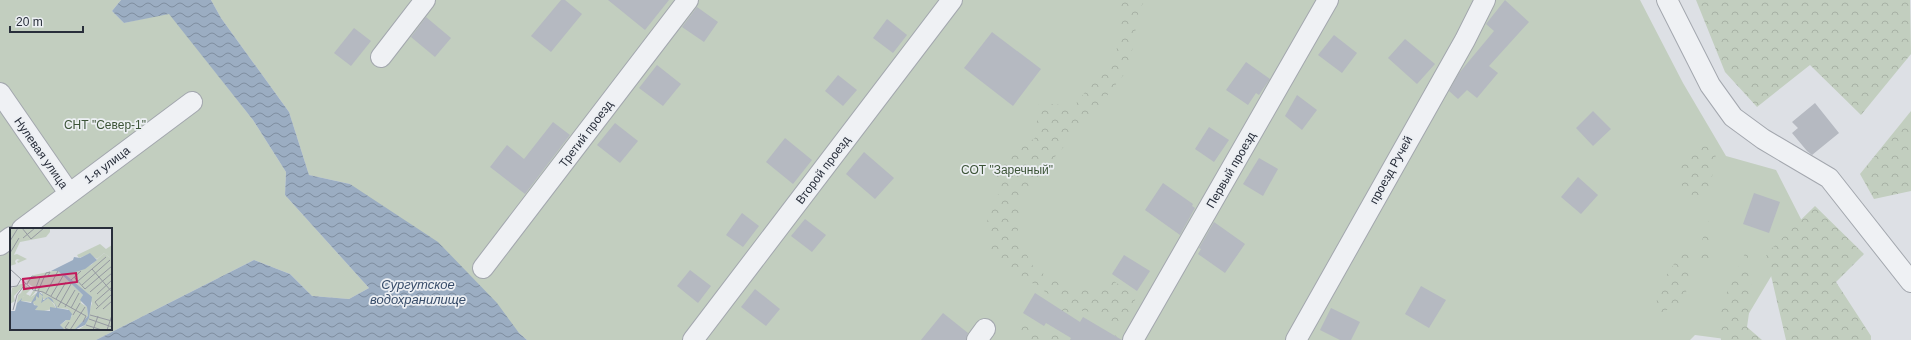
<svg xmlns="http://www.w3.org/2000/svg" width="1911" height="340" viewBox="0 0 1911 340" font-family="Helvetica,sans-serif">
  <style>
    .green { fill: #c2cebf; fill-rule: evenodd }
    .forest { fill: url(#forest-crowns) }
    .water { fill: url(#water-waves) }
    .building { fill: #b5b9c1 }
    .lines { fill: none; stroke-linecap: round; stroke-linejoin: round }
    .minor-casing { stroke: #a3a7ae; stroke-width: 22 }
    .minor { stroke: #eff1f4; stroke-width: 20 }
    .labels { text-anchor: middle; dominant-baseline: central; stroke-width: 3.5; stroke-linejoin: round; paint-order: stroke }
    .park-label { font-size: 12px; fill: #3c5437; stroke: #eceff3 }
    .street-label { font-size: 12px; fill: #282e3a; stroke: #eceff3 }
    .water-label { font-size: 13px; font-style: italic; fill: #374c69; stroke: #eceff3 }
    .inset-road { fill: none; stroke: #9599a1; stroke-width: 1 }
    .view { fill: #c2185b; fill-opacity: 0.15; stroke: #c2185b; stroke-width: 2 }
    .inset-edge { fill: none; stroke: #282e3a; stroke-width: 2 }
  </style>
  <defs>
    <pattern id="forest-crowns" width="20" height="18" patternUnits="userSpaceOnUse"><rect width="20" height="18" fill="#c2cebf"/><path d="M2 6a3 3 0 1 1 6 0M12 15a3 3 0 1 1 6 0" fill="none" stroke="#a7b1a5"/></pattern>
    <pattern id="water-waves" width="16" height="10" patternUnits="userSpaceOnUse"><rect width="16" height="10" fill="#9badc2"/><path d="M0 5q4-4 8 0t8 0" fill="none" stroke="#7e8d9f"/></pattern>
  </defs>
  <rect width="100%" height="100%" fill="#dde0e5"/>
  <!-- green -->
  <g class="green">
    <path d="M0,0H121L112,11L124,23L169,13L253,120L286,172L285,195L369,288L349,299L312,296L290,274L254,260L96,340H0ZM11,229H111V329H11Z"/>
    <path d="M211,0H1640L1683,83L1726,156L1776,170L1803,223L1733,340L1695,335L1690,340H527L350,184L309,175L289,112L221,18Z"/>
  </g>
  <!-- forest -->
  <g class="forest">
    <path d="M1119,0H1145L1139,10L1129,68L1098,107L1022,195L1017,237L1034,268L1075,293L1114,281L1136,298L1116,337L1098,313L1076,310L1061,336L1066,340H1026L1012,333L1023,321L1049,334L1065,305C1041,290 1018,272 993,258L986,224L999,192L991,168L1035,138L1039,103L1074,106L1116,53L1123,11Z"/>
    <path d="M1696,0H1910L1911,54L1861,115L1810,65L1757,107L1725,72Z"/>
    <path d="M1911,111V191L1874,199L1860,174Z"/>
    <path d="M1696,145L1717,148L1708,200L1683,192L1678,163Z"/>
    <path d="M1815,206L1864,254L1836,282L1871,336V340H1786L1766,254Z"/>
    <path d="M1710,217V260L1691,261L1685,299L1658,315L1656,291L1682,252L1699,249Z"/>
    <path d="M1747,249L1752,292L1747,327L1762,340H1721L1718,311Z"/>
  </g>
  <!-- water -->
  <path class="water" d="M121,0H211L221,18L289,112L309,175L350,184L438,242L497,303L519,333L527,340H96L254,260L290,274L312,296L349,299L369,288L285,195L286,172L253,120L169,14L124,23L112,11Z"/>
  <!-- building -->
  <g class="building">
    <path d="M561,0H565L582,14L551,52L531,36Z"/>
    <path d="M608,0H669L645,30Z"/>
    <path d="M1505,0L1529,22L1489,66L1498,73L1477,98L1467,90L1458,99L1449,91L1459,73L1494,31L1486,24Z"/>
    <path d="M697,7L718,22L704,42L682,27Z"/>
    <path d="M426,17L451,38L435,57L411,37Z"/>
    <path d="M887,19L907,35L893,53L873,38Z"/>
    <path d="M354,28L371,41L351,66L334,53Z"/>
    <path d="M992,32L1041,69L1013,106L964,68Z"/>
    <path d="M1334,35L1357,53L1342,73L1318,55Z"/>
    <path d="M1405,39L1435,64L1417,84L1388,58Z"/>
    <path d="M1246,62L1270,79L1259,95L1256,93L1248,105L1226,90Z"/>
    <path d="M657,65L681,84L663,106L639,88Z"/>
    <path d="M838,75L857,90L843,106L825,91Z"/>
    <path d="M1297,95L1317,110L1302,130L1285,116Z"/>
    <path d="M1815,103L1839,133L1812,155L1807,151L1792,133L1798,128L1792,122Z"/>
    <path d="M1593,111L1611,129L1593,146L1576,128Z"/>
    <path d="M553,122L570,135L525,194L490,167L507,145L524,159Z"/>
    <path d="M615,123L638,141L620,163L597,145Z"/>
    <path d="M1209,127L1229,140L1214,162L1195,149Z"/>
    <path d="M785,138L812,160L793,184L766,162Z"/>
    <path d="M864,152L894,178L875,199L846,174Z"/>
    <path d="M1259,158L1278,169L1263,196L1243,184Z"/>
    <path d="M1578,177L1598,195L1581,214L1561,197Z"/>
    <path d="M1163,183L1193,204L1192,206L1195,208L1180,235L1145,210Z"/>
    <path d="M1754,193L1780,202L1769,233L1743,224Z"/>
    <path d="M742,213L759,226L743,247L726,235Z"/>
    <path d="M805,219L826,235L812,252L791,236Z"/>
    <path d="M1214,222L1245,244L1225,273L1198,254L1201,249L1199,248Z"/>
    <path d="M1124,255L1150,271L1137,291L1112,274Z"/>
    <path d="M690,270L711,286L698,303L677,286Z"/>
    <path d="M1421,286L1446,300L1429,328L1405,314Z"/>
    <path d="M755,289L780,309L766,326L741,307Z"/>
    <path d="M1035,293L1080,322L1083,317L1122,340H1070L1071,338L1046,323L1044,326L1023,313Z"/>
    <path d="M1331,308L1360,322L1351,340H1340L1320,330Z"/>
    <path d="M943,313L968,333L966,340H921Z"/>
  </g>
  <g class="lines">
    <defs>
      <g id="minor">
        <path d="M1667,0L1710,85L1733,117L1763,139L1829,178L1911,282"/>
        <path d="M381,57L425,0"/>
        <path d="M0,93L69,193"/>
        <path d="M22,229L192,102"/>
        <path d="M0,245L11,237"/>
        <path d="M483,268L688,0"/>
        <path d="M693,340L952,0"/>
        <path d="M977,340L985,329"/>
        <path d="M1133,340L1328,0"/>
        <path d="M1296,340L1465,40L1485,0"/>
      </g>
    </defs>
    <!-- minor casing -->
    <use href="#minor" class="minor-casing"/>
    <!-- minor -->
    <use href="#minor" class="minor"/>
  </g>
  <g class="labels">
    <!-- park labels -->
    <g class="park-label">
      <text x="105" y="125">СНТ "Север-1"</text>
      <text x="1007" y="170">СОТ "Заречный"</text>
    </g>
    <!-- street labels -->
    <g class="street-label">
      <text transform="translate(586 134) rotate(-53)">Третий проезд</text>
      <text transform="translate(41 153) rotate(55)">Нулевая улица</text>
      <text transform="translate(107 165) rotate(-37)">1-я улица</text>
      <text transform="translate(823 170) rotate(-53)">Второй проезд</text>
      <text transform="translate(1231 170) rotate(-60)">Первый проезд</text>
      <text transform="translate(1391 170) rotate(-61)">проезд Ручей</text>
    </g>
    <!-- water labels -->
    <g class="water-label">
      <text x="418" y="284">Сургутское<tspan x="418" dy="15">водохранилище</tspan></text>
    </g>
  </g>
  <!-- overview -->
  <g transform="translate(10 228)">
    <rect width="102" height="102" fill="#dde0e5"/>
    <path d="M0,0H40V4L36,9L10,14L3,29L0,27ZM94,25L102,31V102H68L75,97L82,75L78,66L56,47L81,37ZM47,42L73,67L71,75L77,79L78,88L64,102H51L50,97L62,88L58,81L47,80L39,69L32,72V65L16,54L24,47Z" fill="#c2cebf"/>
    <path d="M90,16L96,21L102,17V31L94,25L87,31L79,26L69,30L67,27ZM7,26L17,31L8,35L7,33L10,32L7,31L5,33L6,36L0,38V28ZM11,56H15L4,68L5,73L0,76L2,60ZM15,57L21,61L16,66L20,68L23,63H26L21,69L14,68L7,75L8,67L11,65Z" fill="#c2cebf"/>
    <path d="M28,64L26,68L29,65L32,67V74L39,69L46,80L30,84L24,81L26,78L22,74L11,73V69L18,67L21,69Z" fill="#c2cebf"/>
    <path d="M80,25L87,32L75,41L56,47L82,69L79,90L75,97L64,102L78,88L77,79L70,72L73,67L48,43H41L63,32L64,29L70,30ZM28,63L33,67V72H34L36,70L39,69L42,71L44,75L38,70L31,75L33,68L29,65V70L26,68V72L23,74L24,77L28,78L25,82L40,83V79L46,80L45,75L47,80L59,82L62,86L60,92H56L50,97L54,101L0,102V83H5L7,75L12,70L11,73L21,75Z" fill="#9badc2"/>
    <path class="inset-road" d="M12,0L21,11L34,0M13,10L25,0M0,13L8,0M0,25L9,10M0,41L23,62L33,64L76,88L73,94M82,41L102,64M64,49L75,61L102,38M61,52L71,43M68,53L96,29M17,56L22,48L26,49M72,57L100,32M0,59L7,58L11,51M25,62L30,49M28,63L36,45L40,44L38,48M80,64L102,45M36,65L48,43M87,66L102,52M41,68L53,48M46,71L56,54M88,78L85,74L102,59M48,79L61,56M55,79L65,62M61,80L69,65M86,81L102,66M93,81L102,73M3,82L7,67L16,55M63,87L70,75M80,87L102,93M79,91L102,99M59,94L55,100L60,102M76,97L92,102M60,102L75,79M83,102L88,88M97,102L102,87"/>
    <path class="view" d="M66,45L67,54L14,61L13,51Z"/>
    <rect width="102" height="102" class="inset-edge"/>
  </g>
  <!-- scale -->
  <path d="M10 26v6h73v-6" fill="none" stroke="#282e3a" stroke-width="2"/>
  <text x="16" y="26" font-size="12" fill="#282e3a" stroke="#eceff3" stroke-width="3" paint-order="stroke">20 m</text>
</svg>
